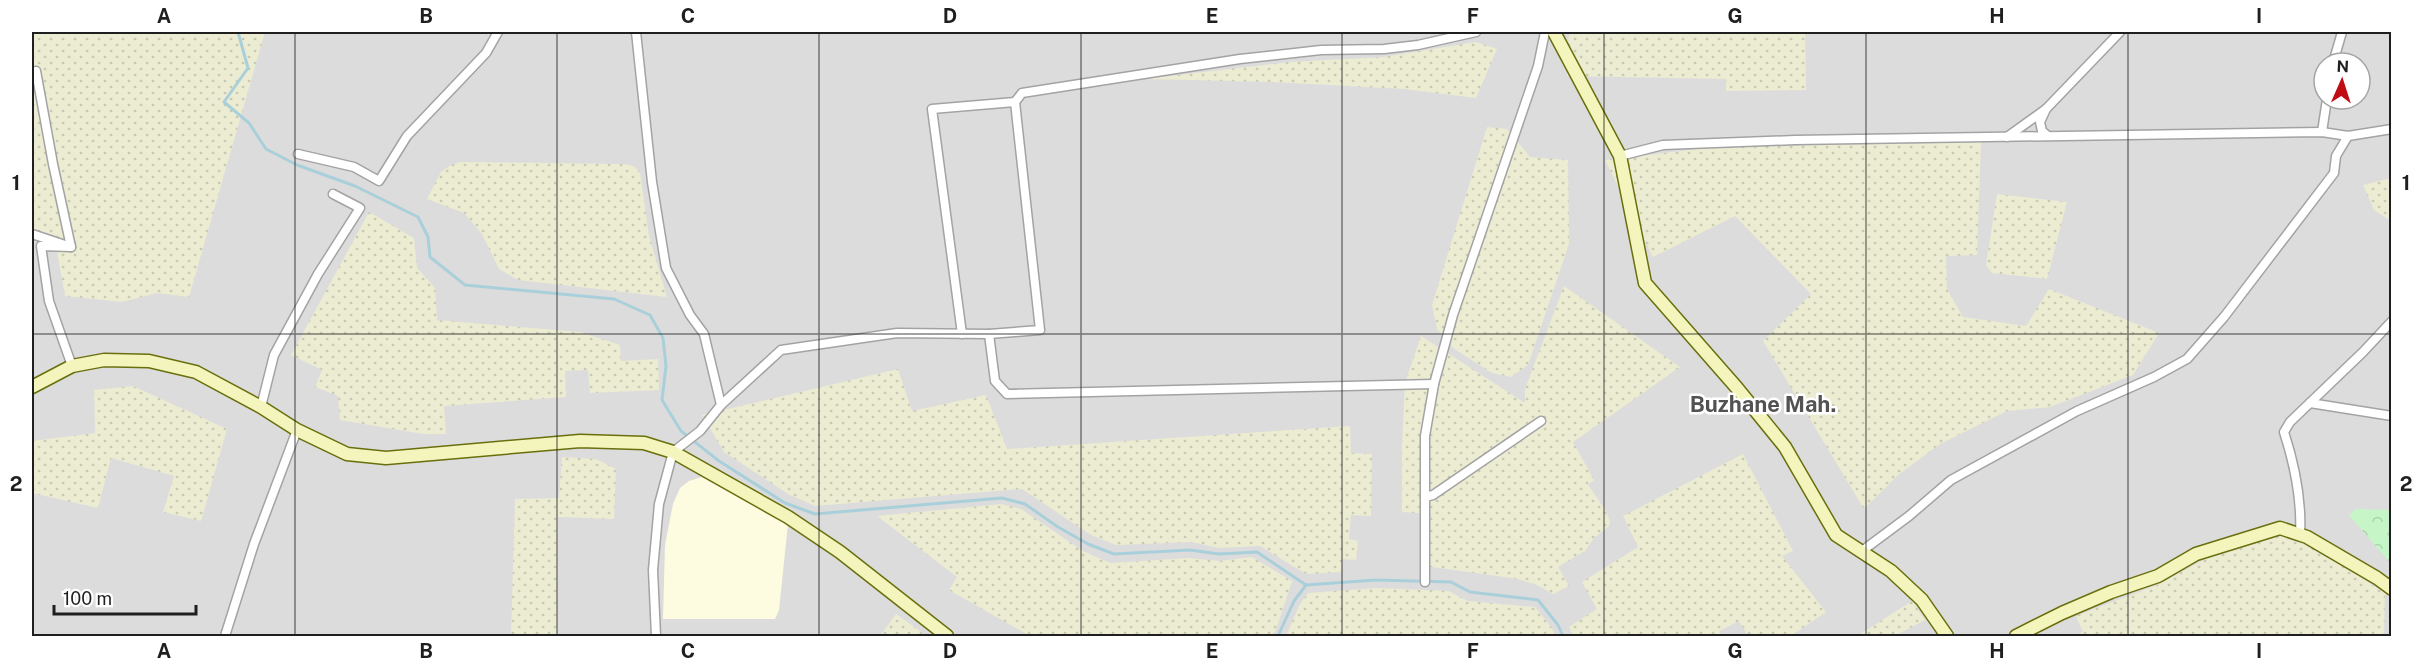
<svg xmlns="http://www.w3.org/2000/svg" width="2423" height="668" viewBox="0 0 2423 668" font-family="'Public Sans',sans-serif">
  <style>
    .residential { fill: #dddcdc; fill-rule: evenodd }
    .education { fill: #fdfce1 }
    .farmland { fill: url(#farmland-dots) }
    .park { fill: url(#park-crowns) }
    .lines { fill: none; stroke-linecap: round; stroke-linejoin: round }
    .stream { stroke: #a9d0da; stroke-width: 3 }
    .street-casing { stroke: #a3a3a3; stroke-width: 11 }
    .secondary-casing { stroke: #686f0c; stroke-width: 15 }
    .street { stroke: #fff; stroke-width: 8 }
    .secondary { stroke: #f4f5bd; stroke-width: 12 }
    .grid { fill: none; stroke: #1f1f1f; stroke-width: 1.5; stroke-opacity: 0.55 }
    .labels { text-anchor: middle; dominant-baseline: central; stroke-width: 5; stroke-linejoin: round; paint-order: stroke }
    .district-label { font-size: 22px; font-weight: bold; fill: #525252; stroke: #fff }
    .neatline { fill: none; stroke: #1f1f1f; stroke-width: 2 }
    .grid-label { font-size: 20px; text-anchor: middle; font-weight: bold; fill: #1f1f1f }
  </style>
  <defs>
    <pattern id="farmland-dots" width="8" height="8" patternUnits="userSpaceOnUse" patternTransform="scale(1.5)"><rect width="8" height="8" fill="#ebecd2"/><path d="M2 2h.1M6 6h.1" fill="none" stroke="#c9cab4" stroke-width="1.8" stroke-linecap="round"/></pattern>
    <pattern id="park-crowns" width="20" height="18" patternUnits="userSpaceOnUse" patternTransform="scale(1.5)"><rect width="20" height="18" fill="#c6f6c8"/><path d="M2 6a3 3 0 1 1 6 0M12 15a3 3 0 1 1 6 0" fill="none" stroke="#aad2ab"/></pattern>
  </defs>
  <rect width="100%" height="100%" fill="#efebe6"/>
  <!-- residential -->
  <path class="residential" d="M32,32H2391V636H32ZM2324,63H2360V99H2324Z"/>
  <!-- education -->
  <path class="education" d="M702,477L788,524L779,610L775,619H663L665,545L673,504L680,488L689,481Z"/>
  <!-- farmland -->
  <g class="farmland">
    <path d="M32,32H265L189,297L157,293L122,302L65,296L54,235L32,230Z"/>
    <path d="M1569,32H1805L1806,90L1726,91V79L1567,76Z"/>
    <path d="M1476,42L1497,49L1476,98L1404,89L1273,82L1145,79L1290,62L1383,57Z"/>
    <path d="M1487,127L1507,129L1530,157L1568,160L1569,244L1528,365L1511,377L1492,373L1453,348L1437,329L1432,305Z"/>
    <path d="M1981,142L1977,255L1946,256L1947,289L1963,317L2026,326L2049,289L2159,333L2133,375L2050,407L2007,411L1940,444L1898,475L1864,509L1763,341L1811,294L1735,216L1653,257L1605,160L1715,147Z"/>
    <path d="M460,162L623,164L634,166L640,173L649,236L667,297L518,280L499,269L482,234L464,213L427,199L441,172L451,165Z"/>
    <path d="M2391,178H2392L2391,221L2374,210L2363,185Z"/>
    <path d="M1997,194L2067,202L2047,279L1992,273L1986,265Z"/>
    <path d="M369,212L414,238L417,268L435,288L437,320L580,332L620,345L621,361L658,359L659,390L590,393L588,370L565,371L566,397L444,406L446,434H423L340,420L338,396L315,387L322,370L291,355Z"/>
    <path d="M1564,286L1680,367L1573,442L1594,480L1588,485L1606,511L1610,521L1609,526L1594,538L1585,551L1558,567L1569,586L1553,594L1537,585L1518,579L1425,566L1431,514L1402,512V444L1405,383L1421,336L1525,403V389Z"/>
    <path d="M898,369L912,411L986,395L1007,449L1350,426L1351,453L1372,454L1371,516L1351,515L1349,539L1358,541L1356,560L1342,559L1341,572L1306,574L1260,546L1219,548L1191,542L1116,545L1091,535L1022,489L815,506L788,494L724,452L702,415Z"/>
    <path d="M133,386L227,429L201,521L163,512L174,476L111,458L98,508L32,493V441L95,433L94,390Z"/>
    <path d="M1743,454L1793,551L1782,556L1826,612L1791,636H1748L1739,621L1719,631L1721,636H1573L1569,627L1597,609L1582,582L1638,547L1623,516Z"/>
    <path d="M562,457L596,459L616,469L614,519L558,517L557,636H511L515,499L559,498Z"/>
    <path d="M1001,504L1021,509L1083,551L1110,563L1189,558L1219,561L1252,557L1292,581L1276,630L1271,636H1030L949,590L957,577L877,516Z"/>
    <path d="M2285,535L2304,541L2385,593L2384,636H2074L2083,632L2076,616L2157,585L2218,552Z"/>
    <path d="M1377,588L1448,591L1468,601L1535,607L1552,628L1555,636H1286L1300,604L1308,593Z"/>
    <path d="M1912,601L1925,620L1895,636H1857Z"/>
    <path d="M896,614L927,636H880Z"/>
  </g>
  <!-- park -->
  <path class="park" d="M2356,509L2391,510V564L2349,515Z"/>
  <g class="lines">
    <!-- stream -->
    <g class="stream">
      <path d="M238,32L248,68L224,102L249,123L266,149L297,165L355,186L418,217L428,237L430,257L465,285L614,299L650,315L663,338L666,366L662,400L681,431L719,461L785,503L815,514L1002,498L1025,504L1058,527L1088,544L1114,554L1190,550L1219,554L1257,552L1306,585L1376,580L1451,582L1470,592L1538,600L1558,625L1563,636"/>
      <path d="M1278,636L1294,601L1306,585"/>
    </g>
    <defs>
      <g id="street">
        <path d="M636,32L652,182L666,268L690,315L704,334L721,405L700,431L673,452L659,504L653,570L656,636"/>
        <path d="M2333,63L2342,32"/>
        <path d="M36,71L53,164L71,247"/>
        <path d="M2046,109L2120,32"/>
        <path d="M2322,132L2327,99"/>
        <path d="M2007,137L2046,109L2040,122L2042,131L2048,136"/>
        <path d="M298,154L354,167L379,181L407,136L486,53L498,32"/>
        <path d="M1620,156L1663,145L1795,140L2322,132L2348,136L2392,129"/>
        <path d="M32,234L71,247L41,246L49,301L72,366"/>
        <path d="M962,334L932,109L1015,102"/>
        <path d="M989,334L995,381L1007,394L1434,384"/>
        <path d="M2310,403L2392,416"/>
        <path d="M721,405L781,350L897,333L989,334L1040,330L1015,102L1022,93L1240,59L1321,50L1384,49L1418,45L1476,32"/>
        <path d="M261,407L274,355L318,274L360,208L333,194"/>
        <path d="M1425,497L1433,495L1541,421"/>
        <path d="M2300,535C2302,499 2295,466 2284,432L2290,422L2363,352L2392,321"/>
        <path d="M1862,551L1909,516L1951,480L2077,411L2154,377L2187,359L2224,317L2334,173L2336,156L2348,136"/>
        <path d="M1425,582V436L1434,384L1453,315L1538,66L1545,32"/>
        <path d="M225,636L254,544L297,430"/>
      </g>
      <g id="secondary">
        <path d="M1554,32L1620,156L1645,283L1737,388L1785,447L1836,535L1891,571L1922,600L1947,636"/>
        <path d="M32,387L72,366L104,360L149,361L196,372L261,407L297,430L347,454L386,458L580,441L644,443L673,452L788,517L840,552L947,636"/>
        <path d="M2016,636L2062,613L2111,592L2158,576L2196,554L2280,528L2307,537L2377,578L2392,589"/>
      </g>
    </defs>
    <!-- street casing -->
    <use href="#street" class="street-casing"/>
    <!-- secondary casing -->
    <use href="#secondary" class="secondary-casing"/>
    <!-- street -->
    <use href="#street" class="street"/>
    <!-- secondary -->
    <use href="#secondary" class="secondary"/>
  </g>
  <!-- grid -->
  <path class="grid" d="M295,32V636M557,32V636M819,32V636M1081,32V636M1342,32V636M1604,32V636M1866,32V636M2128,32V636M32,334H2392"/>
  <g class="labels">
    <!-- district labels -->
    <g class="district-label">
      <text x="1763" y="404">Buzhane Mah.</text>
    </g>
  </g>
  <!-- border -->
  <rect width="2423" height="668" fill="none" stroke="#ffffff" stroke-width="66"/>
  <!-- north arrow -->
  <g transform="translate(2342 81) rotate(3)"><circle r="28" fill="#ffffff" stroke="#a5a5a5" stroke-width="1.5"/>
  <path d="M0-4.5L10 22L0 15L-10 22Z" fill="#c00d13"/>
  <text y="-9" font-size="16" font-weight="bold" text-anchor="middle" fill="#1f1f1f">N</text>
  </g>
  <!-- scale -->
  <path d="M54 605v9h142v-9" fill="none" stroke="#1f1f1f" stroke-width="3"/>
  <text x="63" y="605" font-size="18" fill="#1f1f1f" stroke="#ffffff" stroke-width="4.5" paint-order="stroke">100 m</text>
  <rect x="33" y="33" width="2357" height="602" class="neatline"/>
  <g class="grid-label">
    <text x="164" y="23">A</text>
    <text x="426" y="23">B</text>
    <text x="688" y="23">C</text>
    <text x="950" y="23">D</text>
    <text x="1212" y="23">E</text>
    <text x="1473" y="23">F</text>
    <text x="1735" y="23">G</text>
    <text x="1997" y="23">H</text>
    <text x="2259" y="23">I</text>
    <text x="16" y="190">1</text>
    <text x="2406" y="190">1</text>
    <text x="16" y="491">2</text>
    <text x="2406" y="491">2</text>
    <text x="164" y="658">A</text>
    <text x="426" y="658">B</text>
    <text x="688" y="658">C</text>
    <text x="950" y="658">D</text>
    <text x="1212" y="658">E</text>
    <text x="1473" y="658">F</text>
    <text x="1735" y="658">G</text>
    <text x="1997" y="658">H</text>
    <text x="2259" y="658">I</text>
  </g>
</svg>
